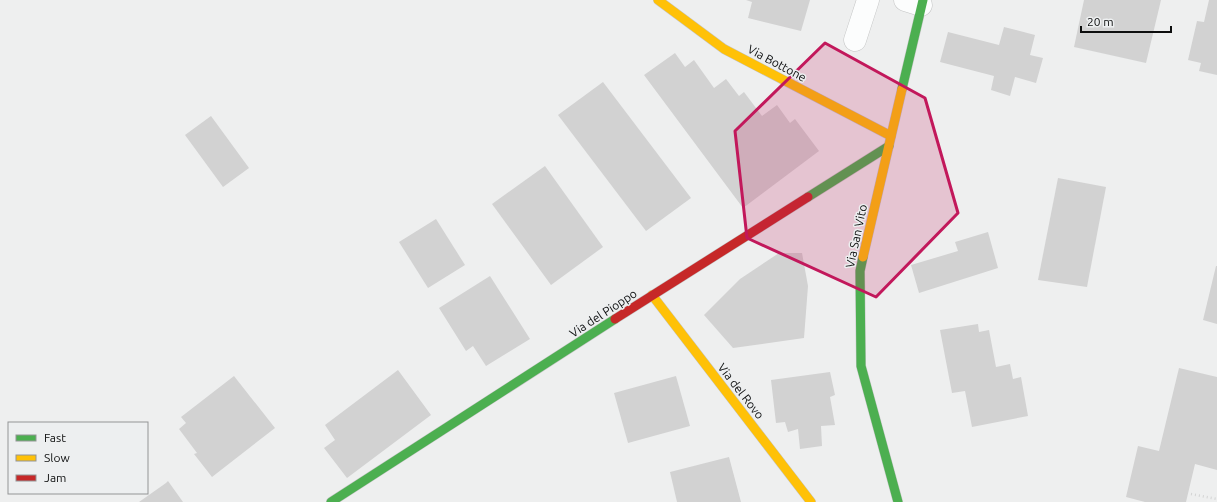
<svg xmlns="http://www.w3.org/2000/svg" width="1217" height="502" viewBox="0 0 1217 502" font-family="Ubuntu,sans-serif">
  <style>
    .building { fill: #d2d2d2 }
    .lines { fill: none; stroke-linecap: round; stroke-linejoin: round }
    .street-casing { stroke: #c4c5c5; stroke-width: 23 }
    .fast-casing { stroke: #c4c5c5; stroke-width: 10 }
    .slow-casing { stroke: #c4c5c5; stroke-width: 10 }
    .jam-casing { stroke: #c4c5c5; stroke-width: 10 }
    .path { stroke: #d3d4d4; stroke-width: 2.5; stroke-dasharray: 1 3; stroke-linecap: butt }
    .street { stroke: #fcfdfd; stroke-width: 22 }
    .fast { stroke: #4caf50; stroke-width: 9 }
    .slow { stroke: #ffc107; stroke-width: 9 }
    .jam { stroke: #c62828; stroke-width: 9 }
    .marked { fill: #c2185b; fill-opacity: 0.2; stroke: #c2185b; stroke-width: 3; stroke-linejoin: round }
    .labels { text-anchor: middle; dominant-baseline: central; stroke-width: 3; stroke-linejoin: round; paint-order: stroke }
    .street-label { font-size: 12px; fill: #0d0e0e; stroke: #edeff0 }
  </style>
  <rect width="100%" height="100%" fill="#eeefef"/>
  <!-- building -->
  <g class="building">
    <path d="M746,0H810L801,31L748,18L752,2Z"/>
    <path d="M1084,0H1161L1146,63L1074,47Z"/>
    <path d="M1209,0H1217V75L1199,71L1201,63L1188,60L1197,21L1204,22Z"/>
    <path d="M1004,27L1035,35L1030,55L1043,58L1036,83L1015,77L1010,96L991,90L994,76L940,62L948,32L999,45Z"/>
    <path d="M675,53L685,67L694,60L714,88L726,79L739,96L744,92L762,116L777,105L790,123L795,119L819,151L743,208L644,75Z"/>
    <path d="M603,82L691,198L646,231L558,115Z"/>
    <path d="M211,116L249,168L223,187L185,135Z"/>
    <path d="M545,166L603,247L551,285L492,204Z"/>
    <path d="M1058,178L1106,187L1087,287L1038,280Z"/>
    <path d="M436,219L465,265L428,288L399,242Z"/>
    <path d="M988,232L998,268L919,293L911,265L958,251L955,242Z"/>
    <path d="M779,253H802L808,286L804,338L733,348L704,315L740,279Z"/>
    <path d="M1216,266H1217V324L1203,320Z"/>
    <path d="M490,276L530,339L486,366L473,346L466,351L439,308Z"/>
    <path d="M978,324L979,332L989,330L996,367L1010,364L1013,379L1021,377L1028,416L972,427L965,391L952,393L940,330Z"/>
    <path d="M1179,368L1217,377V470L1195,464L1186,502H1145L1126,497L1138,446L1159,451Z"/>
    <path d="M398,370L431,415L347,478L324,448L335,440L325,425Z"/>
    <path d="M830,372L835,395L830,397L835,425L821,426L822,446L800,449L798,429L788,432L785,422L776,423L771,380Z"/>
    <path d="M234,376L275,428L212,477L194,454L197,453L179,429L186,423L181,417Z"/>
    <path d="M676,376L690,426L628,443L614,393Z"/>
    <path d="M729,457L741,502H677L670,472Z"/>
    <path d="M168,481L183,502H139L166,483Z"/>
  </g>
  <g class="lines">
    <defs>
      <g id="street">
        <path d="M905,0L921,5"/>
        <path d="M855,40L868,0"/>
      </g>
      <g id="fast">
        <path d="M902,89L923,0"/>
        <path d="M808,197L889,146"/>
        <path d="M863,257L860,271L861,366L898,502"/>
        <path d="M331,502L615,319"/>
      </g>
      <g id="slow">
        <path d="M658,0L724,49L891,136"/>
        <path d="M863,257L902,89"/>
        <path d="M652,295L811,502"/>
      </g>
      <path id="jam" d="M615,319L808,197"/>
    </defs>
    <!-- street casing -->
    <use href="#street" class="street-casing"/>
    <!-- fast casing -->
    <use href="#fast" class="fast-casing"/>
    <!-- slow casing -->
    <use href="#slow" class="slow-casing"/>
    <!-- jam casing -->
    <use href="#jam" class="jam-casing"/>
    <!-- path -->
    <path class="path" d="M1191,494L1217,499"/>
    <!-- street -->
    <use href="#street" class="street"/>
    <!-- fast -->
    <use href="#fast" class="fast"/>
    <!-- slow -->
    <use href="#slow" class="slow"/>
    <!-- jam -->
    <use href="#jam" class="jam"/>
  </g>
  <!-- marked area -->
  <path class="marked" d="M825,43L925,98L958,213L876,297L747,238L735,131Z"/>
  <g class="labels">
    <!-- street labels -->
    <g class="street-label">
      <text transform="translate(777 63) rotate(28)">Via Bottone</text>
      <text transform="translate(856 236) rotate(-78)">Via San Vito</text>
      <text transform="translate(603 313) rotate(-33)">Via del Pioppo</text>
      <text transform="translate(741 391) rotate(52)">Via del Rovo</text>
    </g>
  </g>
  <!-- legend -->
  <rect x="8" y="422" width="140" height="72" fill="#edeff0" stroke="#939596"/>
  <rect x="16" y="435" width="20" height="6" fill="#4caf50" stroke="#939596"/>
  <text x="44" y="442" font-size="12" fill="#0d0e0e">Fast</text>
  <rect x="16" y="455" width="20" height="6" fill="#ffc107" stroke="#939596"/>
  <text x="44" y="462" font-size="12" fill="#0d0e0e">Slow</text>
  <rect x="16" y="475" width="20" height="6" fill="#c62828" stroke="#939596"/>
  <text x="44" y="482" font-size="12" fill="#0d0e0e">Jam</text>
  <!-- scale -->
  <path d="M1081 26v6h90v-6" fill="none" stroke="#0d0e0e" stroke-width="2"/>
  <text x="1087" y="26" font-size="12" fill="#0d0e0e" stroke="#edeff0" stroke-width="3" paint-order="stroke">20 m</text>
</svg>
